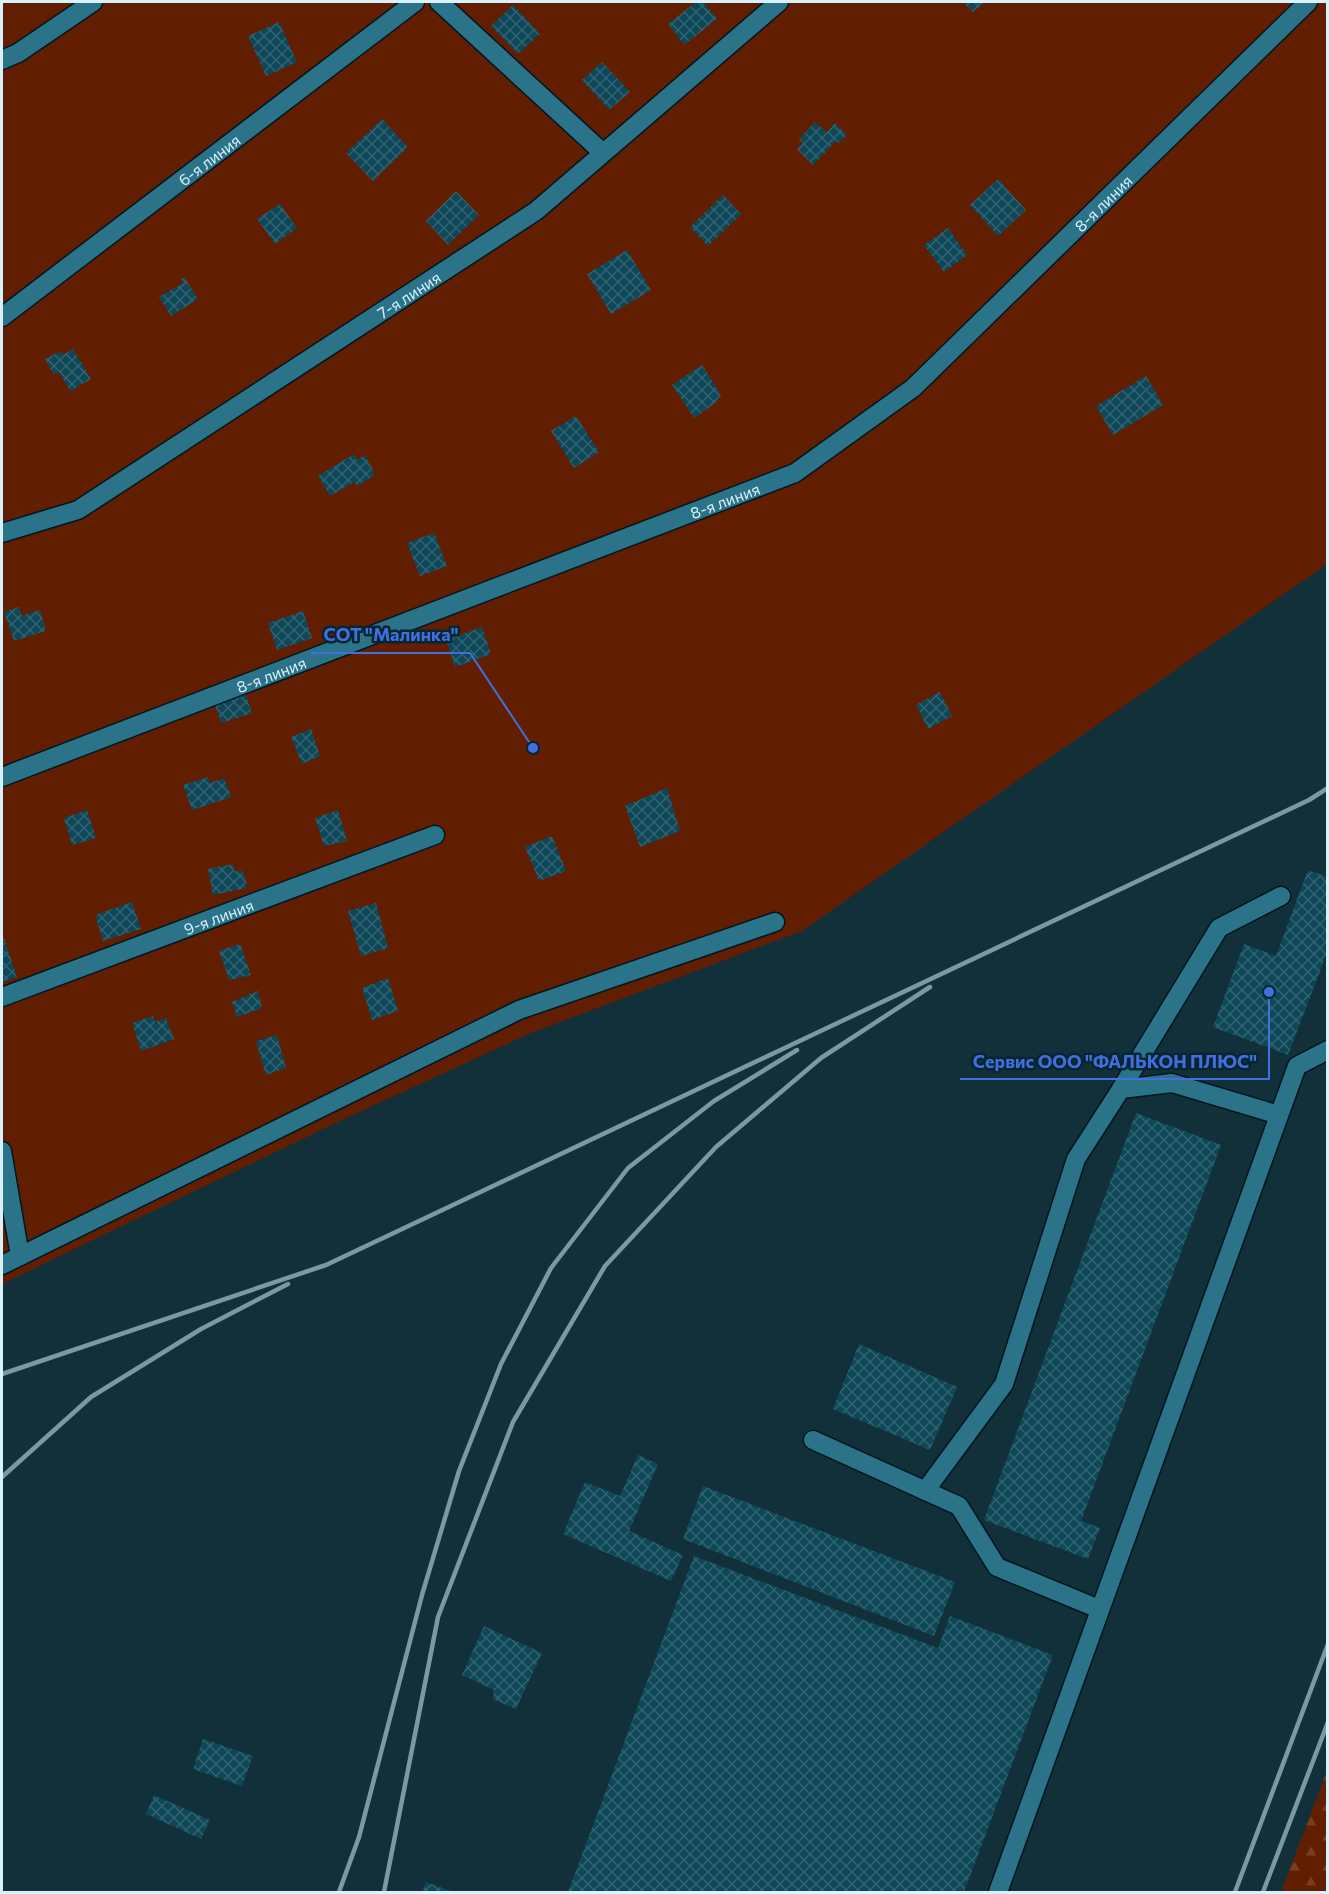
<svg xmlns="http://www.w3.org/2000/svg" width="1329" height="1894" viewBox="0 0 1329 1894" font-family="Commissioner,sans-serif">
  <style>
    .forest { fill: url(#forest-firs) }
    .garden { fill: #611e00 }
    .building { fill: url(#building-cross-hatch) }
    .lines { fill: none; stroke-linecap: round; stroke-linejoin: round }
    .minor-casing { stroke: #001720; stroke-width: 21 }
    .minor { stroke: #2a7389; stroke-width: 18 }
    .rail { stroke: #7c98a1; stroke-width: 4.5 }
    .labels { text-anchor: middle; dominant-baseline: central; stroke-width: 5; stroke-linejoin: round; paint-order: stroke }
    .street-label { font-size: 16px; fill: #d8f1fa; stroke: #07262f }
    .leader { fill: none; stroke: #426fdf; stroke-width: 2 }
    .callout-dot { fill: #426fdf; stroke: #07262f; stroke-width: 2 }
    .callout-label { font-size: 18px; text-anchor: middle; font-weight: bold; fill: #426fdf; stroke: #07262f; stroke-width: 5; stroke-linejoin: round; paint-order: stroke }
  </style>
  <defs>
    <pattern id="forest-firs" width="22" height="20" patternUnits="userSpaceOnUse" patternTransform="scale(1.5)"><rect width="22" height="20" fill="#611e00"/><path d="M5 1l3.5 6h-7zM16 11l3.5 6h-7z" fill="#773f26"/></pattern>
    <pattern id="building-cross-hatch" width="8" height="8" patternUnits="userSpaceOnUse" patternTransform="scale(1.5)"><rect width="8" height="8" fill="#0e4758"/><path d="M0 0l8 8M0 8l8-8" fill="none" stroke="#306271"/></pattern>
  </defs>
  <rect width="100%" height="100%" fill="#123039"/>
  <!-- forest -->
  <path class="forest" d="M1327,1771V1892H1281Z"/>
  <!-- garden -->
  <path class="garden" d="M2,2H1327V564L802,931L531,1033L342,1120L2,1284Z"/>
  <!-- building -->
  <g class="building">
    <path d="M696,2H703L717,19L684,45L668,24Z"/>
    <path d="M963,2H985L973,12Z"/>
    <path d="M513,5L540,34L518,54L491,26Z"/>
    <path d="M279,22L297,62L266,76L248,36Z"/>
    <path d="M602,62L630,92L609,110L582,80Z"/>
    <path d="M382,119L408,147L373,181L346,153Z"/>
    <path d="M815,122L827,132L835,123L847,135L839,143L836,141L813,165L797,149L803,143L799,139Z"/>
    <path d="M998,179L1026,210L998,236L970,205Z"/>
    <path d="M456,191L479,215L448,245L426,221Z"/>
    <path d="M723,195L741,214L708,246L690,227Z"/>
    <path d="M280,204L297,228L275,244L257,219Z"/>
    <path d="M948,228L967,255L944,272L924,245Z"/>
    <path d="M627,250L651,290L611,314L587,274Z"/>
    <path d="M184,277L198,299L171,316L159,297L183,283L181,279Z"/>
    <path d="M73,349L91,379L70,391L59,372L54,375L45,359L61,351L63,355Z"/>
    <path d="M702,365L721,395L714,404L694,418L672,385Z"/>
    <path d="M1146,376L1163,405L1113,435L1096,406Z"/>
    <path d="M576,416L599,452L574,468L551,431Z"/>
    <path d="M354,454L357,460L365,455L372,468L374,476L357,486L354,482L330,496L318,476Z"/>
    <path d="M434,533L447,566L420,576L407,543Z"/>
    <path d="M19,607L22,616L40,610L46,631L14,641L4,612Z"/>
    <path d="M303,611L312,638L277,650L268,623Z"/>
    <path d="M482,627L491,654L455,667L446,640Z"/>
    <path d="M940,692L952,716L928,729L916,705Z"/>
    <path d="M245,693L252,713L221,723L215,704Z"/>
    <path d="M311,729L320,756L302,764L291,737Z"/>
    <path d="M208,777L210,783L224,778L231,797L192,810L183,785Z"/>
    <path d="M667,788L680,831L640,847L625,806Z"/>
    <path d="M87,810L96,838L72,845L64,818Z"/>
    <path d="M338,810L347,841L324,846L315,818Z"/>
    <path d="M552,836L566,871L539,881L525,847Z"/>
    <path d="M233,864L234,871L242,870L243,876L245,875L247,888L213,895L208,869Z"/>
    <path d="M1308,870L1328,877V950L1288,1055L1213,1027L1244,944L1276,956Z"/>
    <path d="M132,902L141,929L103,941L95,915Z"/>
    <path d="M376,903L388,948L361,956L348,911Z"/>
    <path d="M4,938L17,977L2,982V939Z"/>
    <path d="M240,944L251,975L229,980L219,951Z"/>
    <path d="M388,978L398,1011L372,1020L362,988Z"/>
    <path d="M258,991L262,1008L237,1017L232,1002Z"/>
    <path d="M153,1016L155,1022L166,1018L174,1039L141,1051L132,1023Z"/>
    <path d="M277,1035L286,1068L266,1075L256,1041Z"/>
    <path d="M1136,1113L1221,1145L1081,1521L1100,1528L1088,1559L984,1520Z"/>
    <path d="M859,1344L957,1387L930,1450L833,1409Z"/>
    <path d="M638,1455L658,1464L629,1531L683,1555L671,1581L563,1534L585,1482L620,1496Z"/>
    <path d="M703,1486L955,1582L934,1636L683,1539Z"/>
    <path d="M694,1556L938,1648L950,1616L1053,1655L964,1892H568Z"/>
    <path d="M484,1626L542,1653L516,1709L493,1699L494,1690L462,1675Z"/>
    <path d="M203,1739L253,1756L242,1786L193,1769Z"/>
    <path d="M154,1795L210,1820L201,1839L146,1814Z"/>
    <path d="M426,1882L453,1892H422Z"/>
  </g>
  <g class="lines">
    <defs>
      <g id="minor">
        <path d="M439,2L602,152"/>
        <path d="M2,60L18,53L93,2"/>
        <path id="s1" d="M2,317L415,2"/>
        <path id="s2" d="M2,533L78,510L536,211L779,2"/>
        <path id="s3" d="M2,777L795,473L913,388L1308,2"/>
        <path id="s4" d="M2,997L435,835"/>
        <path d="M1121,1089L1219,928L1281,896"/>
        <path d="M2,1151L20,1256"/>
        <path d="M2,1265L519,1010L775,922"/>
        <path d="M813,1440L959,1506L997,1567L1099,1609"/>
        <path d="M925,1491L1004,1384L1076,1159L1121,1089L1172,1083L1279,1115"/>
        <path d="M998,1892L1297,1066L1328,1050"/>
      </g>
    </defs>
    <!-- minor casing -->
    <use href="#minor" class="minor-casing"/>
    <!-- minor -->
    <use href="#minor" class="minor"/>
    <!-- rail -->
    <g class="rail">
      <path d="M2,1374L326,1265L1309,800L1328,788"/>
      <path d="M2,1477L91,1397L201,1329L288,1284"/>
      <path d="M339,1892L359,1837L422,1595L459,1471L501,1364L551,1268L628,1168L714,1101L797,1050"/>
      <path d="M384,1892L438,1617L513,1422L605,1266L716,1147L821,1058L930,987"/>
      <path d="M1235,1892L1328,1644"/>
      <path d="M1263,1892L1328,1722"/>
    </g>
  </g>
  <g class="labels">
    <!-- street labels -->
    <g class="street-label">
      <text stroke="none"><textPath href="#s1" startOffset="260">6-я линия</textPath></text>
      <text stroke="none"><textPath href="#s3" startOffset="1260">8-я линия</textPath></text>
      <text stroke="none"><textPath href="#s2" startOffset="474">7-я линия</textPath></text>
      <text stroke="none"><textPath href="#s3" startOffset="774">8-я линия</textPath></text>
      <text stroke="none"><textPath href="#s3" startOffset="288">8-я линия</textPath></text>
      <text stroke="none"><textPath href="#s4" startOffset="231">9-я линия</textPath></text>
    </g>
  </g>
  <!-- callouts -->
  <path class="leader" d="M533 748L470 653H311M1269 992L1269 1079H960"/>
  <g class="callout-dot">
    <circle cx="533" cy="748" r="6"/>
    <circle cx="1269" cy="992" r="6"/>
  </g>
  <g class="callout-label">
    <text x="391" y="641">СОТ "Малинка"</text>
    <text x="1115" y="1068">Сервис ООО "ФАЛЬКОН ПЛЮС"</text>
  </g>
  <!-- border -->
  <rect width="1329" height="1894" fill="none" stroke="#d8f1fa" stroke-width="6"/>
</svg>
